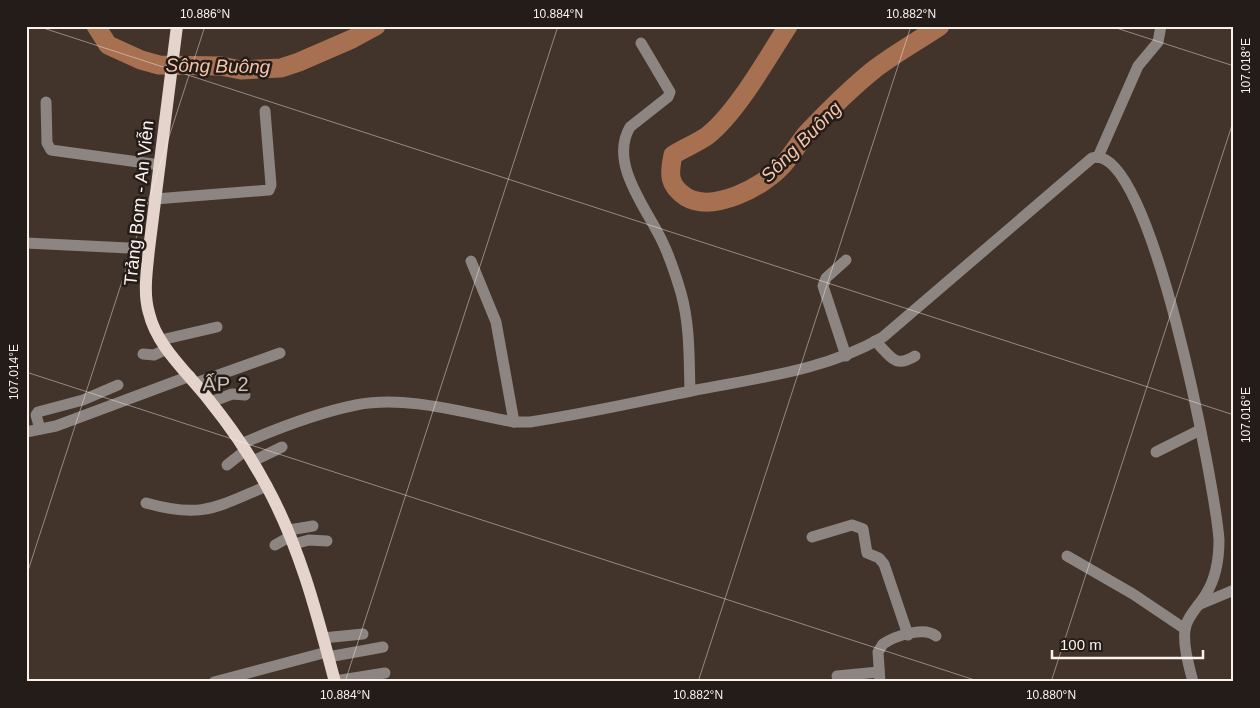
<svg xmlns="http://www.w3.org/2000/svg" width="1260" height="708" viewBox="0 0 1260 708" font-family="Helvetica,sans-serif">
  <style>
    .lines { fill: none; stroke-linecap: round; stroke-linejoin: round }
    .river { stroke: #a77050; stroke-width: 19 }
    .minor { stroke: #8d8581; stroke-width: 11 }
    .major { stroke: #e4d4cb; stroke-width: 12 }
    .ticks { fill: none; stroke: #fcf2ec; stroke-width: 1; stroke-opacity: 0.45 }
    .labels { text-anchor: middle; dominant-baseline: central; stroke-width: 5; stroke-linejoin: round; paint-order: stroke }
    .street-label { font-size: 18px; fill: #fcf2ec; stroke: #231c19 }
    .water-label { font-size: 19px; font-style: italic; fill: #f5c4a8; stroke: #231c19 }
    .quarter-label { font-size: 20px; letter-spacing: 1px; fill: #d1beb3; stroke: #231c19 }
    .neatline { fill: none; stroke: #fcf2ec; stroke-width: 2 }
    .ticks-label { font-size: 12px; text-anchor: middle; fill: #fcf2ec }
  </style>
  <rect width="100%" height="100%" fill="#42332b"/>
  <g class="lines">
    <!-- river -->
    <g class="river">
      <path d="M96,26L108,45L141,60L159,65L221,66L241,70L281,68L299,62L352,39L376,26"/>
      <path d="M788,26C768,57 736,114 707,136C697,143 684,148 673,155C669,174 668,185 686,197C713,213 763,187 782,166C791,156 798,144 807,133C828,111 852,87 876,68C896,53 919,40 940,26"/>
    </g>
    <!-- minor -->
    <g class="minor">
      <path d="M641,43L670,92L668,97L630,127C608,164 648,210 663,243C670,258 676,276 681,293C690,325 689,358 690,391"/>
      <path d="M46,102L47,143L51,150L160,165"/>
      <path d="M1098,157L1138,66L1158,42L1161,26"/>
      <path d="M155,199L269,190L271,185L265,111"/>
      <path d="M26,243L149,249"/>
      <path d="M846,260L826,278L823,286L846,356"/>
      <path d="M471,261L496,322L514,422"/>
      <path d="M161,340L217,327"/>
      <path d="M875,341C891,356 894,369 915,356"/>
      <path d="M143,354L154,355L167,349"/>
      <path d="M196,383L280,353"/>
      <path d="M211,402L232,394L245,395"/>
      <path d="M40,429L36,415L38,412L83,400L118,385"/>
      <path d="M26,432L56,426L190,376"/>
      <path d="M241,444C278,428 316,413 356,405C407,395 464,413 514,422H530C584,414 637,402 691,391C756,378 825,371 883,337L1092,158C1151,138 1216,494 1219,540C1219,558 1216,578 1206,594C1200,605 1186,617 1185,630C1183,646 1189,666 1193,682"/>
      <path d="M1156,452L1200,430"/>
      <path d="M253,461L282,447"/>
      <path d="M227,465L246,450"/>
      <path d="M146,503C203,519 216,507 267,486"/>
      <path d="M289,530L313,526"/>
      <path d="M812,537L852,525L863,529L867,553L879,558L884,564L908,635"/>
      <path d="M294,544L309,540L327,541"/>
      <path d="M275,545L291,536"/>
      <path d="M1067,556L1133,594L1185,629"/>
      <path d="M1198,605L1234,590"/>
      <path d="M323,638L363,634"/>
      <path d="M328,657L383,647"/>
      <path d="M837,676L879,672"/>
      <path d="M335,681L385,673"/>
      <path d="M214,682L327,652"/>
      <path d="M880,682L878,652L883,644C895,636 924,626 936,636"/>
    </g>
    <!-- major -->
    <path class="major" d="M177,26L149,249C147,270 143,293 149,313C157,347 188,373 209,400C230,426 250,455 266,485C300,547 317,614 335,682"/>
  </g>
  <!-- ticks -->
  <path class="ticks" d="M37,26L1234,415M1110,26L1234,66M26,372L981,682M26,577L205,26M345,682L558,26M698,682L911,26M1051,682L1234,119"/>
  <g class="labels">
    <!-- street labels -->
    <g class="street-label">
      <text transform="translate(139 203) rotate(-84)">Trảng Bom - An Viễn</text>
    </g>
    <!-- water labels -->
    <g class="water-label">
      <text transform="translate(218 66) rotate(1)">Sông Buông</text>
      <text transform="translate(801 142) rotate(-45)">Sông Buông</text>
    </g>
    <!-- quarter labels -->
    <g class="quarter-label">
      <text x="226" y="384">ẤP 2</text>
    </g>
  </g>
  <!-- border -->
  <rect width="1260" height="708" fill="none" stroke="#231c19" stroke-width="55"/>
  <!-- scale -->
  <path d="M1052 650v8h151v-8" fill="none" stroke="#fcf2ec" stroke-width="2.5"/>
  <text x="1060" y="650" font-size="15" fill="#fcf2ec" stroke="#231c19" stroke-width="4" paint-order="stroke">100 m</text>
  <rect x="28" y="28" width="1204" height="652" class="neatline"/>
  <g class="ticks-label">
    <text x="205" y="18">10.886°N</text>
    <text x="558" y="18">10.884°N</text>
    <text x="911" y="18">10.882°N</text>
    <text transform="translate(1246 66) rotate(-90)" y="4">107.018°E</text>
    <text transform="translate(14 372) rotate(-90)" y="4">107.014°E</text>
    <text transform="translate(1246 415) rotate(-90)" y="4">107.016°E</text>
    <text x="345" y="699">10.884°N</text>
    <text x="698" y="699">10.882°N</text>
    <text x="1051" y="699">10.880°N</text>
  </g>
</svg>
